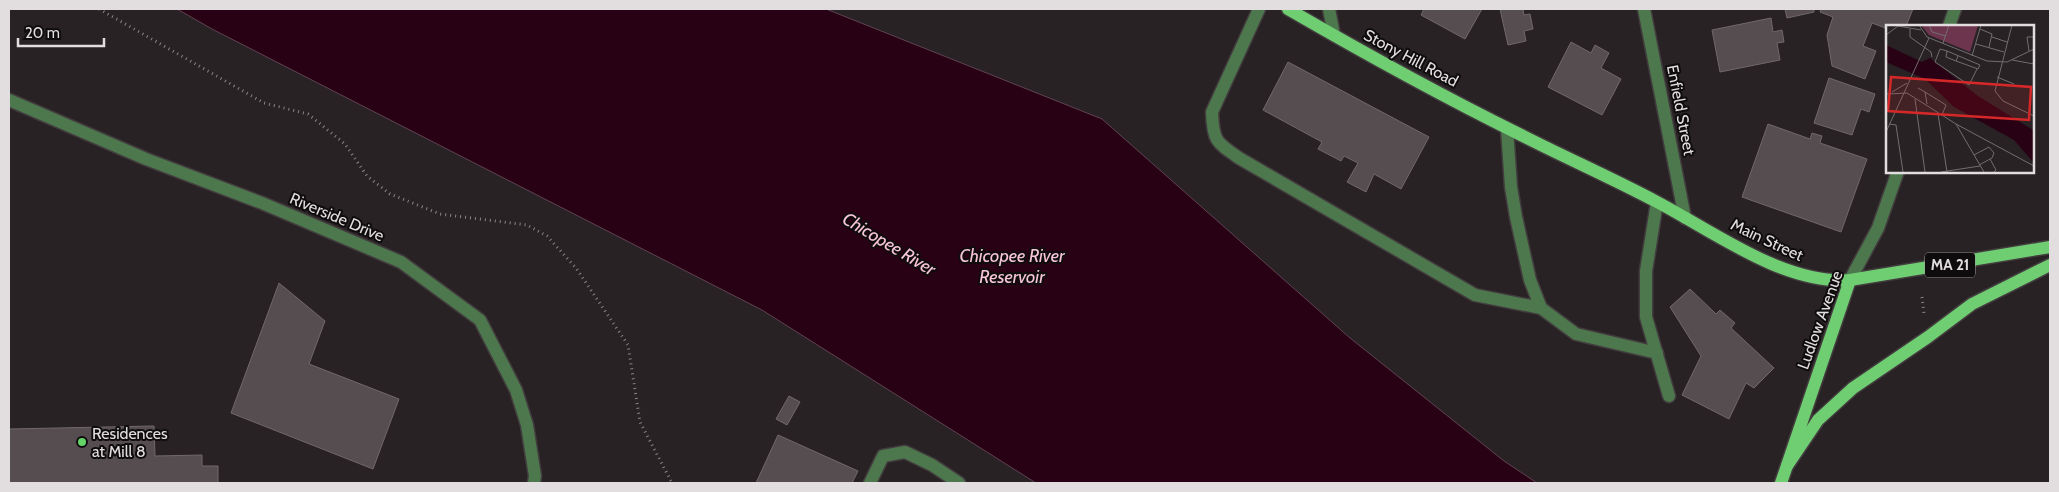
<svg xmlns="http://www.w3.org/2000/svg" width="2059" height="492" viewBox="0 0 2059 492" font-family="Cabin,sans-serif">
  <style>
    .water { fill: #290115; stroke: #604352 }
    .building { fill: #554d50; stroke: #70686a }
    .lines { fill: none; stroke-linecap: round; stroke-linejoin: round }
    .minor-casing { stroke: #423c3e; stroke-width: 15 }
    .major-casing { stroke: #423c3e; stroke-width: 15 }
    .path { stroke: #898486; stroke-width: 3; stroke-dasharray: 1 4; stroke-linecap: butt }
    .minor { stroke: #4d784d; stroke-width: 12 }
    .major { stroke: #70ce72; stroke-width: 12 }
    .poi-dot { fill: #64d468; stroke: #0f0c0d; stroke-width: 2 }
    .labels { text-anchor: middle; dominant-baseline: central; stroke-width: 4; stroke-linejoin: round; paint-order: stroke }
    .shield { fill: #0f0c0d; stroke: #a39fa0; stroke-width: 1 }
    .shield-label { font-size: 15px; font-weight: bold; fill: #e2dedf }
    .street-label { font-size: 16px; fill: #e2dedf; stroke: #0f0c0d }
    .poi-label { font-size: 16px; fill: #e2dedf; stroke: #0f0c0d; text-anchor: start }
    .water-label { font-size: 18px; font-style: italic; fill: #f7c5d7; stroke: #0f0c0d }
    .inset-road { fill: none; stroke: #726d6f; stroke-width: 1 }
    .view { fill: #d62828; fill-opacity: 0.15; stroke: #d62828; stroke-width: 2.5 }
    .inset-edge { fill: none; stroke: #e2dedf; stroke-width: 2.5 }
  </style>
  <rect width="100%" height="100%" fill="#282224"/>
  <!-- water -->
  <path class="water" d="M177,9H826L1102,119L1350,338L1504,461L1537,483H1036L762,310L212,29Z"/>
  <!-- building -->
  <g class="building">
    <path d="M1424,9H1482L1465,39L1421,15Z"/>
    <path d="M1500,9H1526L1523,10L1524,15L1530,14L1533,29L1524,31L1526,41L1508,45Z"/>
    <path d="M1785,9H1814V12L1787,18Z"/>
    <path d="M1821,9H1913L1906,26H1888V29L1872,23L1863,46L1876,51L1865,79L1832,66L1827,35L1833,17L1820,12Z"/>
    <path d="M1771,18L1773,32L1782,30L1784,42L1777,43L1780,60L1720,72L1712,30Z"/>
    <path d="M1571,42L1591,53L1595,45L1609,53L1601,68L1621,79L1602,115L1548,87Z"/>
    <path d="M1288,62L1429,137L1401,189L1374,174L1366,192L1347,182L1358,163L1344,156L1341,161L1318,149L1322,142L1263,110Z"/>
    <path d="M1829,78L1875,94L1869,112L1861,109L1852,135L1814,123Z"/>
    <path d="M1768,124L1810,139L1812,133L1822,136L1820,143L1867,159L1841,232L1742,197Z"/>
    <path d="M279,283L325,321L309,364L399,399L373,469L231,413Z"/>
    <path d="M1690,289L1716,314L1720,310L1735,323L1731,328L1774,368L1754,388L1746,383L1729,419L1682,395L1701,356L1670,307Z"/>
    <path d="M789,396L800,402L787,425L776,419Z"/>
    <path d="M154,426L155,456L202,455V466H218V483H9V429Z"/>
    <path d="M778,435L858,471L852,483H756Z"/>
  </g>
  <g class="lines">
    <defs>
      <g id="minor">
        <path d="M1259,9L1212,112C1213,141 1216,142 1239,158L1475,295L1541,308"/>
        <path d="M1329,9L1334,35"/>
        <path d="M1644,9L1685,218"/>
        <path d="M1949,26L1955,9"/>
        <path d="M9,100L146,159L262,203L401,262L480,320L516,390L527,425L535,476L534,483"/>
        <path d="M1507,129L1511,187L1516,217L1530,280L1541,308L1576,334L1657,353"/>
        <path d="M1657,202L1646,271V317L1669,396"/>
        <path d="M1850,280L1878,228L1898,171"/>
        <path d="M870,483L883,456L905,452L932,465L959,483"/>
      </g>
      <g id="major">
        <path d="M1288,9C1364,53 1442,96 1521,135C1566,158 1612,178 1657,202C1713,231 1784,285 1850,280L2050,247"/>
        <path d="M1787,466L1818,420L1853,388L1928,337L1972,304L2050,265"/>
        <path d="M1781,483L1850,280"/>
      </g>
    </defs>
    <!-- minor casing -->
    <use href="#minor" class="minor-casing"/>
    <!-- major casing -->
    <use href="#major" class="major-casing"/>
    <!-- path -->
    <g class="path">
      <path d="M99,9L264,103L308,114L345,144L367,176L390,194L440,214L527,225L547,236L576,268L628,345L640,422L672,483"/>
      <path d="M1922,297L1924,314"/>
    </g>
    <!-- minor -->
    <use href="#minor" class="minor"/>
    <!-- major -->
    <use href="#major" class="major"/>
  </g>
  <!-- markers -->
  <circle class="poi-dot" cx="82" cy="442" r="5"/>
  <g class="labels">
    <!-- shield labels -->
    <rect class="shield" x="1925" y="252.5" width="50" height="25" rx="4"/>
    <g class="shield-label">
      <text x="1950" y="265">MA 21</text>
    </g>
    <!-- street labels -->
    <g class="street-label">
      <text transform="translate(1411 58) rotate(28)">Stony Hill Road</text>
      <text transform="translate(1681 110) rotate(79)">Enfield Street</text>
      <text transform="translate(337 217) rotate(23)">Riverside Drive</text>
      <text transform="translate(1767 240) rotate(25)">Main Street</text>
      <text transform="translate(1820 320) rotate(-70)">Ludlow Avenue</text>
    </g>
    <!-- poi labels -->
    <g class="poi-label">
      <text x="92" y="433">Residences<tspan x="92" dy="18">at Mill 8</tspan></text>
    </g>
    <!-- water labels -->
    <g class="water-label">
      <text transform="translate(889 244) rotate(31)">Chicopee River</text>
      <text x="1012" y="256">Chicopee River<tspan x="1012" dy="21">Reservoir</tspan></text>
    </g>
  </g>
  <!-- overview -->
  <g transform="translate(1886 25)">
    <rect width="148" height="148" fill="#282224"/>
    <path d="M35,0H92L84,27L43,10Z" fill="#6e364e"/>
    <path d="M0,20L36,37L44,33L92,71L147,105V137L128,115L68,82L39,54L0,37Z" fill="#290115"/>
    <path class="inset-road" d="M33,0L41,12L101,36L121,37L148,24M43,0L46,7L60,11M126,0L109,66L117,76L148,91M24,4V12L45,27L46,32M94,4L106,9L103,22M0,10L12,1L35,5M106,12L121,17M57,18L63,0M90,19L118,27M61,26L54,24L49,37L83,60L91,44M143,26L141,12H148M86,31L95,0M126,35L148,39M70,36L60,32L61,26L94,40L92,44L70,36L72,31M111,52L128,59M32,63L39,67L41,79M6,67L21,58M39,67L60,80L56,90M18,68L43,13M0,69L21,68L70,99L98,147M29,74L39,147M52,89L61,147M3,99L10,100L17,147M70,99L148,141M0,107L18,68M88,130L103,122L108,128L106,133L93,140M104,134L110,145L108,147M55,147L94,141"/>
    <path class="view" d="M5,52L145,62L143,95L2,86Z"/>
    <rect width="148" height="148" class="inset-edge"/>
  </g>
  <!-- border -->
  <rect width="2059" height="492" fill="none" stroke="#e2dedf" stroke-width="20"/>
  <!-- scale -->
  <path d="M18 38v8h86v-8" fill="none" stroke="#e2dedf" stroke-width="2.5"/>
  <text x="25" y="38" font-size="15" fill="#e2dedf" stroke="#0f0c0d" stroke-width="4" paint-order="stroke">20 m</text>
</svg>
